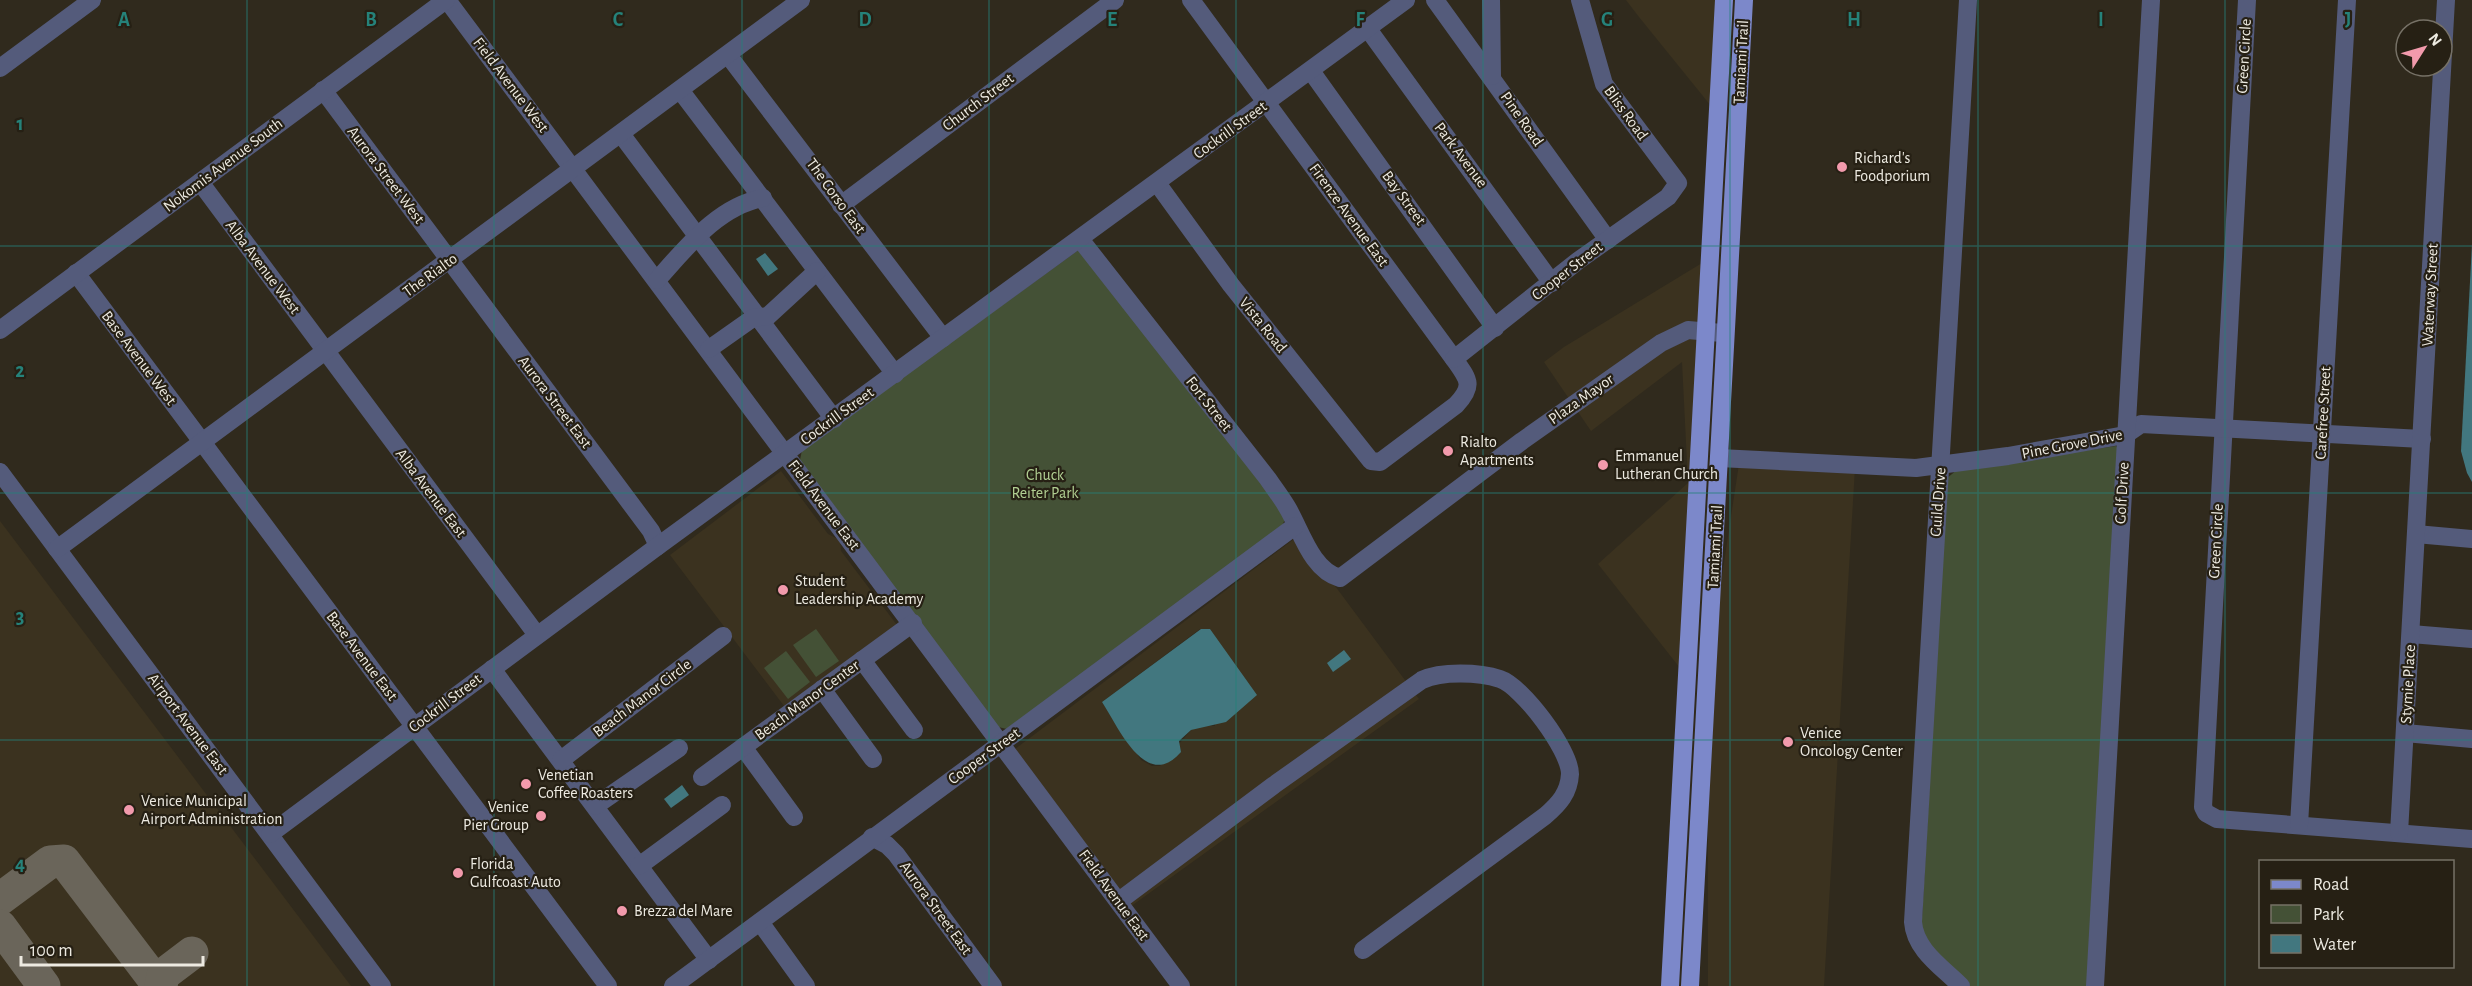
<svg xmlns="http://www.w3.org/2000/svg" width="2472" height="986" viewBox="0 0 2472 986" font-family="'Alegreya Sans',sans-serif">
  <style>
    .built { fill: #3b321f; fill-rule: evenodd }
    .green { fill: #445136 }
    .water { fill: #42777f }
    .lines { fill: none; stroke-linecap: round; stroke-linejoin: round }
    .taxiway { stroke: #6a655a; stroke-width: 33 }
    .minor { stroke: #545b7b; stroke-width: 18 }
    .major { stroke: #7c88ca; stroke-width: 18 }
    .grid { fill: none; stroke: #25827a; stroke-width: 1.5; stroke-opacity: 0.55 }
    .poi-dot { fill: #f29aac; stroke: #262014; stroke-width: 2 }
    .labels { text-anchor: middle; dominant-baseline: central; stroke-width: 4.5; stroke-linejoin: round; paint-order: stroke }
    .street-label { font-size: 16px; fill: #edeae1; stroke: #262014 }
    .poi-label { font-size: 16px; fill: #edeae1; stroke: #262014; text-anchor: start }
    .park-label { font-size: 16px; fill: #b1cf92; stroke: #262014 }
    .grid-label { font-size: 20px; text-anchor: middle; font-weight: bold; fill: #25827a; stroke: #262014; stroke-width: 4.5; stroke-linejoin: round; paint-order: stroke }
  </style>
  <rect width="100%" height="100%" fill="#302a1d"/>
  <!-- built -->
  <g class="built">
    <path d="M1626,0H1716L1711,106L1639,17Z"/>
    <path d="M1702,263L1680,668L1598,564L1688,483L1682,362L1591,431L1544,362L1564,347Z"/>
    <path d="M1739,464L1855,468L1824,986H1708V782L1720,589Z"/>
    <path d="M781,471L828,534L840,540L841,551L897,625L788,706H784L670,555Z"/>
    <path d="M0,521L351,986H0Z"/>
    <path d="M1298,536L1419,699L1123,912L1007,755ZM1200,629H1210L1215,726L1203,725L1191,730L1160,766H1152L1141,760L1102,702Z"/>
  </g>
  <!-- green -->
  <g class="green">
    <path d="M1080,249L1274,495L1285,519L1282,526L1007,729L998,727L800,460L802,450Z"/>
    <path d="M2116,446L2119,449L2089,986H1970L1934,953L1921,935L1947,478L1957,470Z"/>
    <path d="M816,629L839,661L816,677L793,645Z"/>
    <path d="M786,651L810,682L788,699L764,668Z"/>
  </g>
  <!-- water -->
  <g class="water">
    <path d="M2472,244V482L2467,473L2461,451Z"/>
    <path d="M765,253L778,269L768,276L756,259Z"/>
    <path d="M1201,629H1210L1257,695L1226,722L1191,730L1179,741L1181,752C1146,792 1119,728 1102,702Z"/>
    <path d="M1344,650L1351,659L1333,672L1327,663Z"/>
    <path d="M682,785L689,795L671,808L664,799Z"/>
  </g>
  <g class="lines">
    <!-- taxiway -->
    <g class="taxiway">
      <path d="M0,899L50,862L64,861L159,986"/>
      <path d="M0,926L44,986"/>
      <path d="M161,986L163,975L192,953"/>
    </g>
    <!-- minor -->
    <g class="minor">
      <path d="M447,0L1181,986"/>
      <path d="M1435,0L1608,240"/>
      <path d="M1491,0L1492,76"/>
      <path d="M2247,0L2203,807L2206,813L2217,819L2472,839"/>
      <path d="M1368,29L1552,283"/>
      <path d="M728,55L943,338"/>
      <path d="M0,68L92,0"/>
      <path d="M1311,71L1495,328"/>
      <path d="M323,90L651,531L658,546"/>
      <path d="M680,90L895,374"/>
      <path d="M621,134L834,419"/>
      <path d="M200,182L537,635"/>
      <path d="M1157,183L1231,285L1371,461L1380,462L1456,405C1475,385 1468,379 1454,359L1191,0"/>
      <path d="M841,205L1115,0"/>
      <path d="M1080,239L1268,479C1274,488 1281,497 1287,507C1301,530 1311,570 1340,578L1522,441L1661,343L1688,330L1722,333"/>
      <path d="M76,273L608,986"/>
      <path d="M657,280C686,248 718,206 763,198"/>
      <path d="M0,330L446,0"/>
      <path d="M709,349L753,318L768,316L817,271"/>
      <path d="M1454,359L1579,260L1668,197L1678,183L1604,84L1580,0"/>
      <path d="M1719,458L1916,468L2008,456L2125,435L2141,424L2422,439"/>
      <path d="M0,472L382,986"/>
      <path d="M2416,534L2472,539"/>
      <path d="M57,549L801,0"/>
      <path d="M2411,634L2472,639"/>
      <path d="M862,660L914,730"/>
      <path d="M492,669L709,960"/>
      <path d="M822,689L873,759"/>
      <path d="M2405,733L2472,739"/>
      <path d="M743,747L794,817"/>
      <path d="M561,760L723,636"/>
      <path d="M702,777L913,623"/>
      <path d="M595,806L679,748"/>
      <path d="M2299,825L2347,0"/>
      <path d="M2399,833L2446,0"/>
      <path d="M270,834L658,546L1406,0"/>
      <path d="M872,837L887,845L896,854L993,986"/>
      <path d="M639,866L722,805"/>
      <path d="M1119,901L1274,785L1422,680C1441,671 1479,672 1500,679C1522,686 1570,750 1570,774C1569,793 1559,804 1545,816L1363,950"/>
      <path d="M760,922L806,986"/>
      <path d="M673,986L1295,526"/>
      <path d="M1961,986C1942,967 1915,950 1913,922L1968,0"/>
      <path d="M2095,986L2151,0"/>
    </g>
    <!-- major -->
    <g class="major">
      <path d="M1670,986L1724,0"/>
      <path d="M1690,986L1744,0"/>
    </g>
  </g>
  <!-- grid -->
  <path class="grid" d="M247,0V986M494,0V986M742,0V986M989,0V986M1236,0V986M1483,0V986M1730,0V986M1978,0V986M2225,0V986M0,246H2472M0,493H2472M0,740H2472"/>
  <!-- markers -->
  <g class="poi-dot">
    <circle cx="1842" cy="167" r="6"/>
    <circle cx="1448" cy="451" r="6"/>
    <circle cx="1603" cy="465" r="6"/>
    <circle cx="783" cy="590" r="6"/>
    <circle cx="1788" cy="742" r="6"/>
    <circle cx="526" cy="784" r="6"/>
    <circle cx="129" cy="810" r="6"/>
    <circle cx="541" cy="816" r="6"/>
    <circle cx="458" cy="873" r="6"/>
    <circle cx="622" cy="911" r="6"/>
  </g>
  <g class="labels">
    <!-- street labels -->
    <g class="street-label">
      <text transform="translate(2244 56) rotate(-87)">Green Circle</text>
      <text transform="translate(1741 62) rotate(-87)">Tamiami Trail</text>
      <text transform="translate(511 85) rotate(53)">Field Avenue West</text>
      <text transform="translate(978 102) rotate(-37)">Church Street</text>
      <text transform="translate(1626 113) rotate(54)">Bliss Road</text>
      <text transform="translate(1522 119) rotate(55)">Pine Road</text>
      <text transform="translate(1230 130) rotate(-36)">Cockrill Street</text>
      <text transform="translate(1461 155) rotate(53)">Park Avenue</text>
      <text transform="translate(223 165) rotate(-37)">Nokomis Avenue South</text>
      <text transform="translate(386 175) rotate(53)">Aurora Street West</text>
      <text transform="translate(836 196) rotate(54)">The Corso East</text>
      <text transform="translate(1404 198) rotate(54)">Bay Street</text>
      <text transform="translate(1349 215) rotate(54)">Firenze Avenue East</text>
      <text transform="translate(263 267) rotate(53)">Alba Avenue West</text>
      <text transform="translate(1567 271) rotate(-38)">Cooper Street</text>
      <text transform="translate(430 275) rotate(-36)">The Rialto</text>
      <text transform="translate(2430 295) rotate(-87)">Waterway Street</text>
      <text transform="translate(1263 325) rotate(51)">Vista Road</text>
      <text transform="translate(139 358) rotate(53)">Base Avenue West</text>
      <text transform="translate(1581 399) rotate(-35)">Plaza Mayor</text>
      <text transform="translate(555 402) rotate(53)">Aurora Street East</text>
      <text transform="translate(1209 404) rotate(52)">Fort Street</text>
      <text transform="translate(2323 413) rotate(-87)">Carefree Street</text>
      <text transform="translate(837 416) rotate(-36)">Cockrill Street</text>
      <text transform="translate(2072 444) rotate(-11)">Pine Grove Drive</text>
      <text transform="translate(431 493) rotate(53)">Alba Avenue East</text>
      <text transform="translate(2122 493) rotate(-87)">Golf Drive</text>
      <text transform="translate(1938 502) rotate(-86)">Guild Drive</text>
      <text transform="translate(824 505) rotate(53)">Field Avenue East</text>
      <text transform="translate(2216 541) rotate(-87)">Green Circle</text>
      <text transform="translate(1715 547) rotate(-87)">Tamiami Trail</text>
      <text transform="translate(362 656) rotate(53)">Base Avenue East</text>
      <text transform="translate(2408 684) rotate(-87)">Stymie Place</text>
      <text transform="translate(642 698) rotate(-37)">Beach Manor Circle</text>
      <text transform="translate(807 700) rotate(-36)">Beach Manor Center</text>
      <text transform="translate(445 703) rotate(-37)">Cockrill Street</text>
      <text transform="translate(188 724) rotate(53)">Airport Avenue East</text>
      <text transform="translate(984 756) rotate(-36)">Cooper Street</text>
      <text transform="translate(1114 895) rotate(54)">Field Avenue East</text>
      <text transform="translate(936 908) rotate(54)">Aurora Street East</text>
    </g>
    <!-- poi labels -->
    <g class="poi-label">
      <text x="1854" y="158">Richard's<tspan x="1854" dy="18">Foodporium</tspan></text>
      <text x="1460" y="442">Rialto<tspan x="1460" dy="18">Apartments</tspan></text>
      <text x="1615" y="456">Emmanuel<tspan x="1615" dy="18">Lutheran Church</tspan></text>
      <text x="795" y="581">Student<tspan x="795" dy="18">Leadership Academy</tspan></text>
      <text x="1800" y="733">Venice<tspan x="1800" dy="18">Oncology Center</tspan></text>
      <text x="538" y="775">Venetian<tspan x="538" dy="18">Coffee Roasters</tspan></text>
      <text x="141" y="801">Venice Municipal<tspan x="141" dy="18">Airport Administration</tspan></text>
      <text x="529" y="807" text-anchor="end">Venice<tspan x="529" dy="18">Pier Group</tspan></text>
      <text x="470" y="864">Florida<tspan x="470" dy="18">Gulfcoast Auto</tspan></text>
      <text x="634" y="911">Brezza del Mare</text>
    </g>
    <!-- park labels -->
    <g class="park-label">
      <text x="1045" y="475">Chuck<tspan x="1045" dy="18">Reiter Park</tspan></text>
    </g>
  </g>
  <g class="grid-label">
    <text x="124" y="26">A</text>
    <text x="371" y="26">B</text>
    <text x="618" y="26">C</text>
    <text x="865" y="26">D</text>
    <text x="1112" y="26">E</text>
    <text x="1360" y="26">F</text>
    <text x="1607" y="26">G</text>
    <text x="1854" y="26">H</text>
    <text x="2101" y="26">I</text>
    <text x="2348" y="26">J</text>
    <text x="20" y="130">1</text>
    <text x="20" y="377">2</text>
    <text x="20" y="623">3</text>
    <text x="20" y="870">4</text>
  </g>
  <!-- legend -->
  <rect x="2259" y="860" width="195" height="108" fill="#262014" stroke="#767166" stroke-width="1.5"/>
  <rect x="2271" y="880" width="30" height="9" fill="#7c88ca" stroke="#767166" stroke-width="1.5"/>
  <text x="2313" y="890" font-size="18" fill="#edeae1">Road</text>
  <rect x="2271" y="905" width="30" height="18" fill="#445136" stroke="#767166" stroke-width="1.5"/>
  <text x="2313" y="920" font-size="18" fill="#edeae1">Park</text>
  <rect x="2271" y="935" width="30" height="18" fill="#42777f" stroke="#767166" stroke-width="1.5"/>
  <text x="2313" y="950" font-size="18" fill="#edeae1">Water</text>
  <!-- north arrow -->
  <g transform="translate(2424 48) rotate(53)"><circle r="28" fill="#262014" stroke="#767166" stroke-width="1.5"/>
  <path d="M0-4.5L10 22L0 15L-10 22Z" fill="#f29aac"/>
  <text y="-9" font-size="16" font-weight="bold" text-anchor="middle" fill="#edeae1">N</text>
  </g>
  <!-- scale -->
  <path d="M21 956v9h182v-9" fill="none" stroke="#edeae1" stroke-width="3"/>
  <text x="30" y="956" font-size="18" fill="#edeae1" stroke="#262014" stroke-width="4.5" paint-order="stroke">100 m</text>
</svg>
